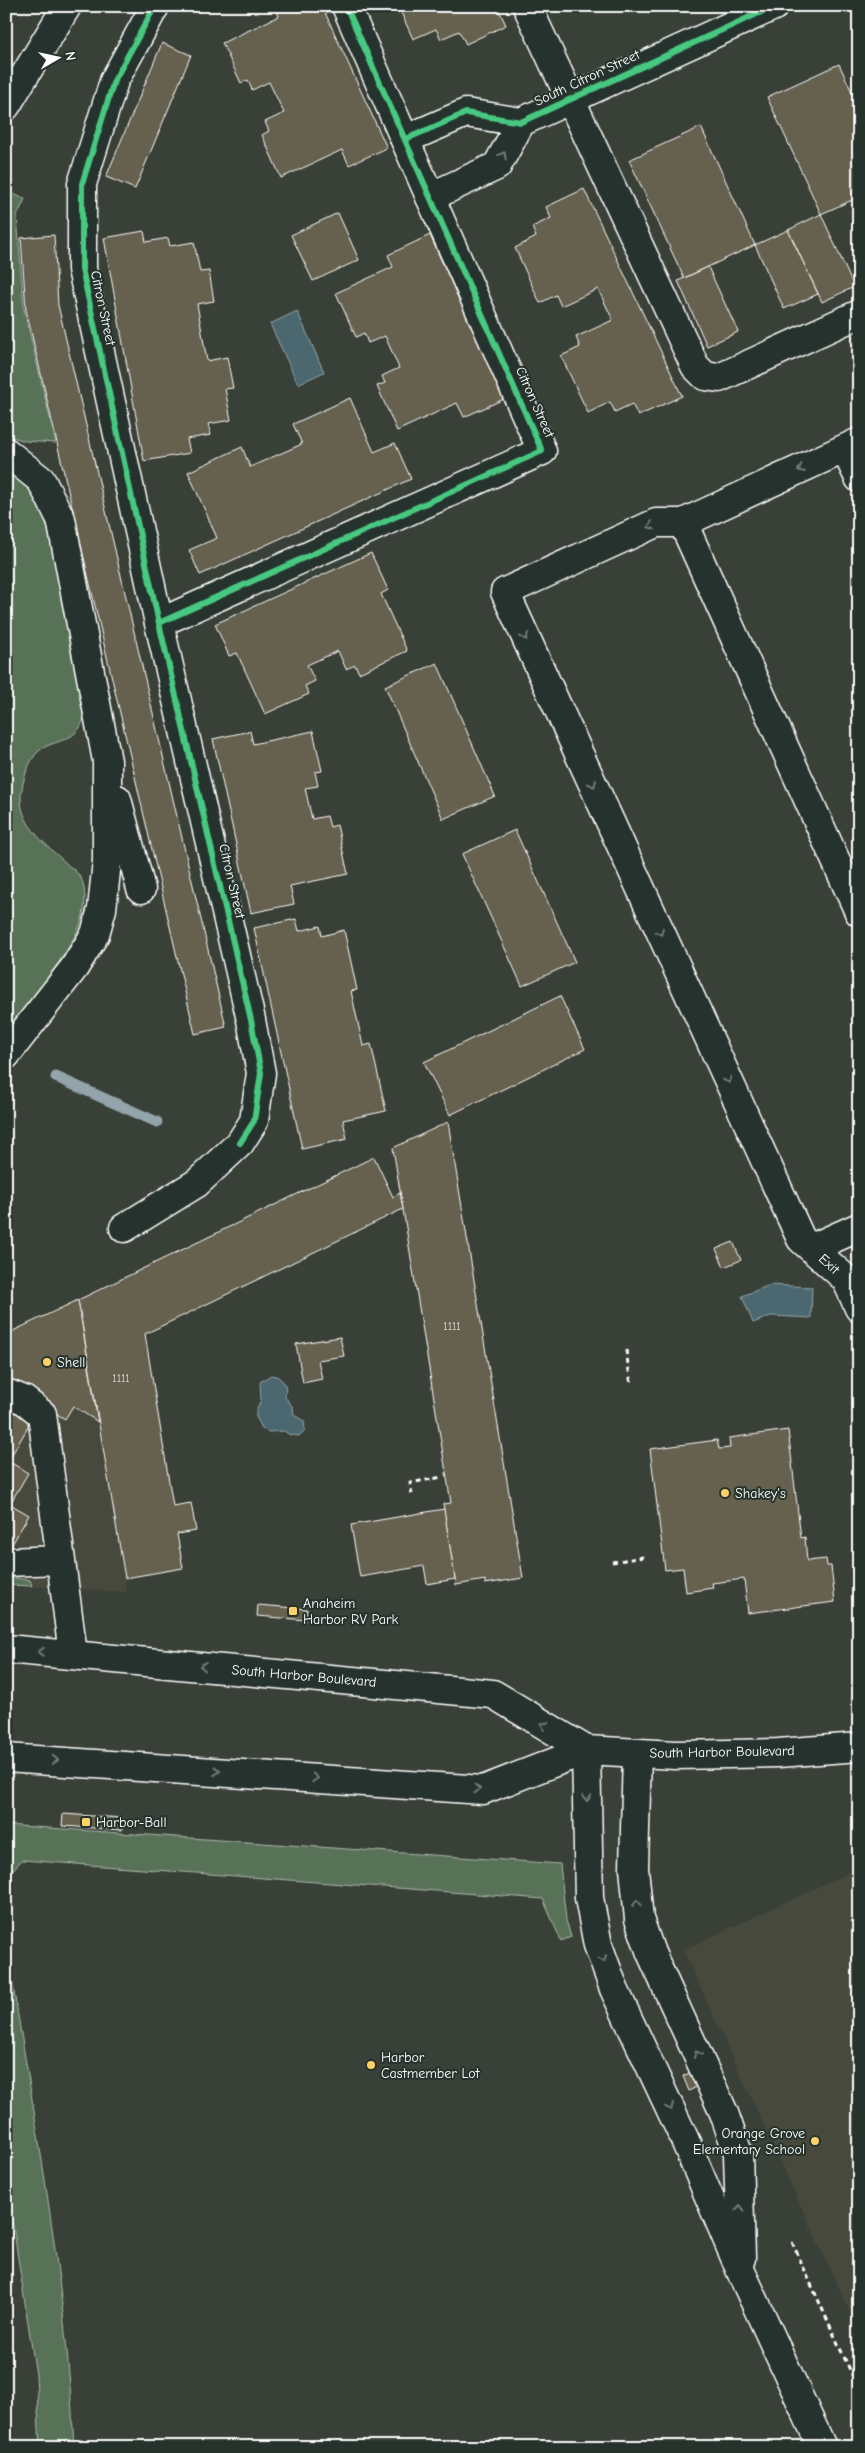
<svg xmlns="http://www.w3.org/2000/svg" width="865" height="2453" viewBox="0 0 865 2453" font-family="'Comic Neue',sans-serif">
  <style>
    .built { fill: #464a3e }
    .green { fill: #587258; stroke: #acb8ac }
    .water { fill: #4b6871; stroke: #93a4aa }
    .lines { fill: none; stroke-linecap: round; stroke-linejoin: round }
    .stream { stroke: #93a4aa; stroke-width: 11 }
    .building { fill: #66604f; stroke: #fff }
    .minor-casing { stroke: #fff; stroke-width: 31 }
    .major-casing { stroke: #fff; stroke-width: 31 }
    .highway-casing { stroke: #fff; stroke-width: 31 }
    .path { stroke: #fff; stroke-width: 3; stroke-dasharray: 5 4; stroke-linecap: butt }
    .minor { stroke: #26332d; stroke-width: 28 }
    .major { stroke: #26332d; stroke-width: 28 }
    .highway { stroke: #26332d; stroke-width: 28 }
    .cycleway-casing { stroke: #26332d; stroke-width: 9 }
    .cycleway { stroke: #46c982; stroke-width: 6 }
    .oneway { stroke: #727a76 }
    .poi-dot { fill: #ffd166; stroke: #26332d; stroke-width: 2 }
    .labels { text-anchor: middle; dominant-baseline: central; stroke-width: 4; stroke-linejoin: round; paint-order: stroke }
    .number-label { font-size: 11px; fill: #d9d7d3 }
    .street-label { font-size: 14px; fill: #fff; stroke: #26332d }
    .poi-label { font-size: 14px; fill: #fff; stroke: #26332d; text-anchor: start }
  </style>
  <rect width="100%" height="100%" fill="#394037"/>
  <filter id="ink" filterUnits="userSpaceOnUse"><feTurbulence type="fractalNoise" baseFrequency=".02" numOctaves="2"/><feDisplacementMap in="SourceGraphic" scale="10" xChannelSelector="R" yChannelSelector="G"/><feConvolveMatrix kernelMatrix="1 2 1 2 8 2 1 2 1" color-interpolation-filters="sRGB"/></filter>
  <g filter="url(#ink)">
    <!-- built -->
    <g class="built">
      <path d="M78,1300L98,1422L127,1592L6,1585V1334Z"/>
      <path d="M859,1868V2332L683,1950Z"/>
    </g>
    <!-- green -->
    <g class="green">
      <path d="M6,191L25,199L17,216L24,309L56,443L25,441L6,435Z"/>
      <path d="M6,470C14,475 25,481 30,489C43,507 53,545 58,567C60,578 59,589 62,600C68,628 91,693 84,718C77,743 55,739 40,750C28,760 23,780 21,795C19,827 50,847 70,867C74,870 79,874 81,878C86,889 86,906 82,919C74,950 27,1003 6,1030Z"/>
      <path d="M6,1577L30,1580L32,1586L6,1585Z"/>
      <path d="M6,1825L560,1864L566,1920L571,1937L561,1941L543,1899L22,1860L6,1877Z"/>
      <path d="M6,1943C33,2110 66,2278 74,2447H40L36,2375L6,2180Z"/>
    </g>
    <!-- water -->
    <g class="water">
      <path d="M297,311L324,372L298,384L270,324Z"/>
      <path d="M770,1285L812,1287L811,1318L771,1316L753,1323L742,1296Z"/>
      <path d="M271,1375C282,1376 288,1385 285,1397L293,1407L294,1415L304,1421L305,1430L299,1436L290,1435L284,1431L268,1432L262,1428L256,1417V1411L261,1400L260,1382Z"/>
    </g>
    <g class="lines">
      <!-- stream -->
      <path class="stream" d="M56,1077L157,1122"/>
    </g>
    <!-- building -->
    <g class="building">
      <path d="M275,6H322L387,148L349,165L342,150L281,178L262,135L269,131L265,122L284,113L269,82L252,90L248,80L241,83L222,43L279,16Z"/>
      <path d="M398,6H497L506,25L466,44L459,31L441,39L436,29L413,39Z"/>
      <path d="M162,43L191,55L135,189L106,177Z"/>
      <path d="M839,64L859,107V197L821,214L767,97Z"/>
      <path d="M701,127L755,245L684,278L629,160Z"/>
      <path d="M584,189L682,396L638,416L632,404L615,412L610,402L588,413L561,356L580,347L576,337L613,320L598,289L561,306L556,295L540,303L515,248L536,237L532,227L551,218L546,207Z"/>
      <path d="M338,213L359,260L313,281L291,235Z"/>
      <path d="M821,214L854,287L822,302L788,230Z"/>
      <path d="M788,230L818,294L784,309L755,245Z"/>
      <path d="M144,231L146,242L168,238L170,246L194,242L200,272L209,271L214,301L197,304L207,361L227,357L233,388L225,389L231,420L208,424L211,435L187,439L190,453L144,461L104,238Z"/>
      <path d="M54,235L58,305L226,1027L195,1034L26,310L21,238Z"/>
      <path d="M430,235L504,399L464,417L457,403L397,431L377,386L385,383L382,376L399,368L385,336L368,343L364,333L356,337L336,293L393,267L388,255Z"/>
      <path d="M708,267L738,332L707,346L678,281Z"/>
      <path d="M350,398L374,452L395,443L411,479L200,575L189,550L217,538L188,472L242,447L250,467L302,444L293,424Z"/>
      <path d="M371,553L388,590L381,594L407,651L359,673L355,665L346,669L338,651L307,665L315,681L305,686L309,694L265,714L237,653L229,656L215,624Z"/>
      <path d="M437,663L495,796L443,819L385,686Z"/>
      <path d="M250,731L253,744L313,731L322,771L315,772L318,786L305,788L312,819L327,816L330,827L337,825L348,874L290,886L294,904L251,913L213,739Z"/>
      <path d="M515,830L575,962L522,986L462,854Z"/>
      <path d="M296,919L299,931L320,926L322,936L344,930L357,990L351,991L363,1046L371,1044L386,1111L343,1120L347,1139L302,1149L254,928Z"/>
      <path d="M560,996L585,1049L450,1115L424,1062Z"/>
      <path d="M448,1122L523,1578L485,1584V1580L456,1585L443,1504L451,1503L393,1148Z"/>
      <path d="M374,1157L393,1197L400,1193L403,1209L145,1334L173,1506L191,1503L196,1531L177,1534L183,1568L125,1578L78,1300Z"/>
      <path d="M733,1242L741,1260L724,1267L716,1249Z"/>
      <path d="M78,1300L98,1422L73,1406L65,1419L6,1382V1342L13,1331Z"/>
      <path d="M340,1337L344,1356L318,1360L322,1379L303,1383L296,1344Z"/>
      <path d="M6,1407L31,1422L8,1461L28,1473L10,1504L29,1515L7,1553Z"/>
      <path d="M788,1430L801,1538L805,1537L807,1561L826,1559L827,1566H831L835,1602L748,1613L744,1579L712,1583L713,1588L686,1592L683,1568L665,1570L650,1449L717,1440L719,1449L730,1448L729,1438Z"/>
      <path d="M444,1509L455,1579L427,1584L424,1566L360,1577L351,1525Z"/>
      <path d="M258,1605L307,1609L306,1620L257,1616Z"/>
      <path d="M63,1814L123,1818L122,1830L62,1826Z"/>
      <path d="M692,2072L698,2086L689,2091L683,2076Z"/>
      <path d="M859,2202V2216L853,2204Z"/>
    </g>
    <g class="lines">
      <defs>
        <g id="minor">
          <path d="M527,6L695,366L705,376L719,378L859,314"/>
          <path d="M406,139L466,113L521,122L774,6"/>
          <path d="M430,197L497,166L521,122"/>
          <path d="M859,442L683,523H656L505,592L801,1239L846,1279L859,1308"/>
          <path d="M845,449L859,478"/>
          <path d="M6,452L41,480L61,519L107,761V861L102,909L95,934L74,968L6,1055"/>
          <path d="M683,523L859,912"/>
          <path d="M159,623L542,451L346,6"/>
          <path d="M117,799L141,889"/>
          <path d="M124,1228L197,1183L240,1143L254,1121L261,1073L251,1020L159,623L82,269V184L114,81L155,6"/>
          <path d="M812,1248L859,1227"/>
          <path d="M6,1393L24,1400L42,1414L73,1654"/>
          <path d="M6,1562L60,1560"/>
          <path d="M586,1750L589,1898L598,1945L614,1989L684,2138L742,2274L822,2447"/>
          <path d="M637,1753L634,1868L639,1919L651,1953L724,2113L738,2153L741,2258"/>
        </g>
        <g id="major">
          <path d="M6,1649L493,1694L586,1750"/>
          <path d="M6,1758L483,1790L586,1750L675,1755L778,1753L859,1747"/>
        </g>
        <path id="highway" d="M6,106L67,6"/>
      </defs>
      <!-- minor casing -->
      <use href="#minor" class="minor-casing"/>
      <!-- major casing -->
      <use href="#major" class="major-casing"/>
      <!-- highway casing -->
      <use href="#highway" class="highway-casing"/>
      <!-- path -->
      <g class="path">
        <path d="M626,1350L631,1385"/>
        <path d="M412,1494L410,1483L442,1477"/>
        <path d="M612,1562L644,1557"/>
        <path d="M792,2242L859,2390"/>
      </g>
      <!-- minor -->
      <use href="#minor" class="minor"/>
      <!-- major -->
      <use href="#major" class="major"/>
      <!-- highway -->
      <use href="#highway" class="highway"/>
      <defs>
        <g id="cycleway">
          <path d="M155,6L114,81L82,184V269L159,623L251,1020L261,1073L254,1121L240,1143"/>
          <path d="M406,139L466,113L521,122L774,6"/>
          <path d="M159,623L542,451L346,6"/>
        </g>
      </defs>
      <!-- cycleway casing -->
      <use href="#cycleway" class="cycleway-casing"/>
      <!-- cycleway -->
      <use href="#cycleway" class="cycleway"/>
    </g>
    <!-- one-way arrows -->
    <defs><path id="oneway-chevron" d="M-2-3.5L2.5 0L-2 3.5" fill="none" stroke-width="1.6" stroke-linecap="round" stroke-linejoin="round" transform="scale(1.25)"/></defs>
    <g class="oneway">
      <use href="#oneway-chevron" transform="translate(503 155) rotate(-61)"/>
      <use href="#oneway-chevron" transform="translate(801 469) rotate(155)"/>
      <use href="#oneway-chevron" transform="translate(651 526) rotate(161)"/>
      <use href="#oneway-chevron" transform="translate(525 637) rotate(65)"/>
      <use href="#oneway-chevron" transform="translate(593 784) rotate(65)"/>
      <use href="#oneway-chevron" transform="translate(660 932) rotate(65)"/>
      <use href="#oneway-chevron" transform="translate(728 1080) rotate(65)"/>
      <use href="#oneway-chevron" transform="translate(41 1652) rotate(-176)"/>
      <use href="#oneway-chevron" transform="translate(203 1666) rotate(-175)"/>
      <use href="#oneway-chevron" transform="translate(544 1725) rotate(-149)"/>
      <use href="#oneway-chevron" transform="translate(55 1760) rotate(2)"/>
      <use href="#oneway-chevron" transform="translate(217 1771) rotate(4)"/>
      <use href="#oneway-chevron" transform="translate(315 1778) rotate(4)"/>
      <use href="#oneway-chevron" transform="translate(477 1789) rotate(1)"/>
      <use href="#oneway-chevron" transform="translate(587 1798) rotate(89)"/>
      <use href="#oneway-chevron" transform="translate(637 1903) rotate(-95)"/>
      <use href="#oneway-chevron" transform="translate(603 1959) rotate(69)"/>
      <use href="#oneway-chevron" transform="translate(697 2054) rotate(-114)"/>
      <use href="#oneway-chevron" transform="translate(670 2107) rotate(65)"/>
      <use href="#oneway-chevron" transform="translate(740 2208) rotate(-89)"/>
    </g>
  </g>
  <!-- markers -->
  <g class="poi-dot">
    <circle cx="47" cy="1362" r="5"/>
    <circle cx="725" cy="1493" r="5"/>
    <rect x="288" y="1606" width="10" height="10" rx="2.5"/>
    <rect x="81" y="1817" width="10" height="10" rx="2.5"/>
    <circle cx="371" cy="2065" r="5"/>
    <circle cx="815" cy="2141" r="5"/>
  </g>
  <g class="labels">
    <!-- number labels -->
    <g class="number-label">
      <text x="452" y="1326">1111</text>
      <text x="121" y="1378">1111</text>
    </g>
    <!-- street labels -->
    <g class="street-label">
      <text transform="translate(587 78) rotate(-25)">South Citron Street</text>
      <text transform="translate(103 308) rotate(78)">Citron Street</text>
      <text transform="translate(535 402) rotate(66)">Citron Street</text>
      <text transform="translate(232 881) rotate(77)">Citron Street</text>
      <text transform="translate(829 1264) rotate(43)">Exit</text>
      <text transform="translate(304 1676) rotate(5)">South Harbor Boulevard</text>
      <text transform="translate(722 1752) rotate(-1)">South Harbor Boulevard</text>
    </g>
    <!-- poi labels -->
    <g class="poi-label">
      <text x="57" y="1362">Shell</text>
      <text x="735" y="1493">Shakey's</text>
      <text x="303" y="1603">Anaheim<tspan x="303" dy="16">Harbor RV Park</tspan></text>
      <text x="96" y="1822">Harbor-Ball</text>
      <text x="381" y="2057">Harbor<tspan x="381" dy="16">Castmember Lot</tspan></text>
      <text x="805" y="2133" text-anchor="end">Orange Grove<tspan x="805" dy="16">Elementary School</tspan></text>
    </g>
  </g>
  <!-- margin -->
  <rect width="865" height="2453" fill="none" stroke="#26332d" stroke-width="25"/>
  <rect x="12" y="12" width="840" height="2428" fill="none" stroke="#fff" stroke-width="2" filter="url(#ink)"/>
  <!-- north arrow -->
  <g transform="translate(58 58) rotate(81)" stroke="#26332d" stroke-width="4" paint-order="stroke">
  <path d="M0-4L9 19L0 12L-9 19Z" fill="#ffffff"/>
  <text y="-8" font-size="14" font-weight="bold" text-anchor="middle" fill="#ffffff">N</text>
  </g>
</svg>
